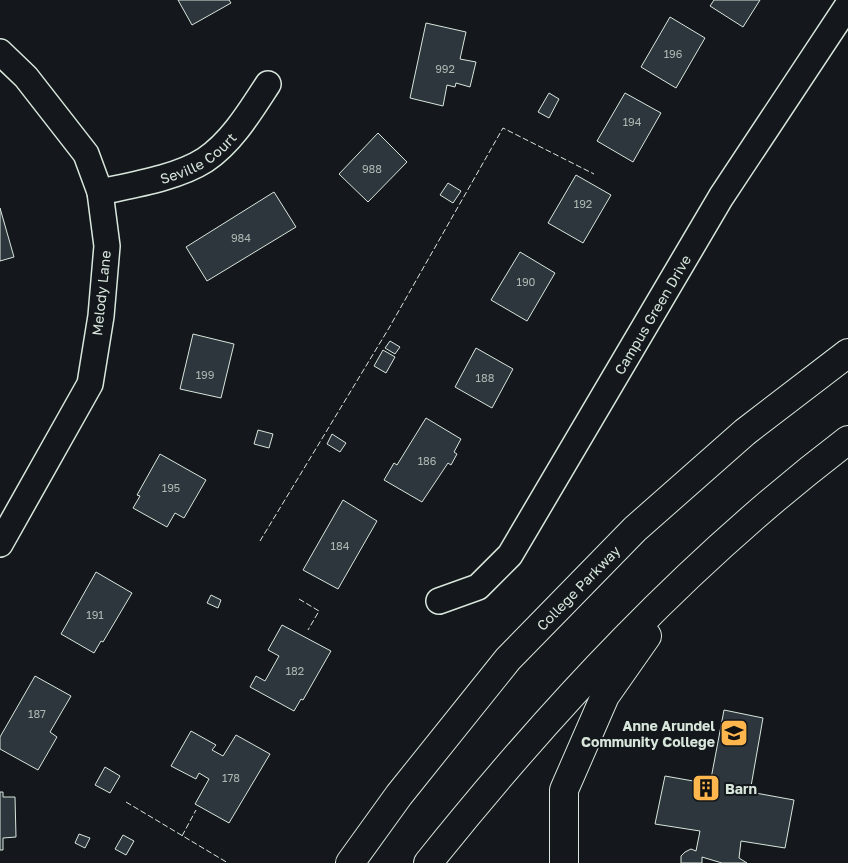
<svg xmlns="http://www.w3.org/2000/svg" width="848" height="863" viewBox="0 0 848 863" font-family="'Golos Text',sans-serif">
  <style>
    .building { fill: #2c363c; stroke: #d8e6dc }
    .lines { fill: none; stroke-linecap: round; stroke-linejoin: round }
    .street-casing { stroke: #d8e6dc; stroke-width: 28 }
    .secondary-casing { stroke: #d8e6dc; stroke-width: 30 }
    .street { stroke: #14181c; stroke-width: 25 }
    .secondary { stroke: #14181c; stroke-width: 28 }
    .fence { stroke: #d8e6dc; stroke-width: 1; stroke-dasharray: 6 2.5; stroke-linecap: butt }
    .labels { text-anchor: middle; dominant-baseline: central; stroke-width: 4; stroke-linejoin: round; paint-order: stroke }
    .number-label { font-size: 11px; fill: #adbab4 }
    .street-label { font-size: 14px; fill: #d8e6dc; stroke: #14181c }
    .poi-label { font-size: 14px; font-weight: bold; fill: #d8e6dc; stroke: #14181c; text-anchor: end }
  </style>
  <rect width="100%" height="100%" fill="#14181c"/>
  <!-- building -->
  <g class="building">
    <path d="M178,0H229L231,3L192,25Z"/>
    <path d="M714,0H760L743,27L710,6Z"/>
    <path d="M670,17L705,38L676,88L641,67Z"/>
    <path d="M426,23L466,32L460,59L476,62L470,87L456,83L455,87L447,85L443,106L410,98Z"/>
    <path d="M549,93L559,99L549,118L538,112Z"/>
    <path d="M625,93L661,113L633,162L597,141Z"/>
    <path d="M378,133L407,162L368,202L339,174Z"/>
    <path d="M576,175L611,195L583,243L548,223Z"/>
    <path d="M448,183L461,191L453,203L440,195Z"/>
    <path d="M274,192L296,227L207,281L186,247Z"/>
    <path d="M0,208L14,257L0,261Z"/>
    <path d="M520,252L555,273L527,321L491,300Z"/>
    <path d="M193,334L234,344L221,398L180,389Z"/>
    <path d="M390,341L400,347L395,354L385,348Z"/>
    <path d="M476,348L513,369L492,408L455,387Z"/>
    <path d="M383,350L395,357L386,373L374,366Z"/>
    <path d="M426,418L461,439L454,452L457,454L451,465L448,463L422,502L384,480L394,463L397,465Z"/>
    <path d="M258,430L273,434L269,448L254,444Z"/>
    <path d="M332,434L346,443L340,452L327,444Z"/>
    <path d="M160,454L206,480L184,518L175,513L167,527L133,508L140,496L137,495Z"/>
    <path d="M343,500L377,521L338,589L303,570Z"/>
    <path d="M96,572L132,593L103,642L101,641L94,653L61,634Z"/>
    <path d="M211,595L221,600L218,608L207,603Z"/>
    <path d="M282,625L331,651L303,700L301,699L294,711L250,687L256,676L265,681L279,656L268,650Z"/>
    <path d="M35,676L71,696L50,732L57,737L38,770L0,749V737Z"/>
    <path d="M724,710L763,718L750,792L794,800L785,848L741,841L739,858L747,863H722L702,857V863H681V856L685,852L691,849L696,851L700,831L655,824L665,776L710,784Z"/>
    <path d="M191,731L216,745L212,750L223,756L236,735L270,754L229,823L195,804L209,779L199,773L196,779L171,766Z"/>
    <path d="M105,767L120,776L110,793L95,785Z"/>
    <path d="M0,792H3V797H15L16,837L3,838V850H0Z"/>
    <path d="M79,834L90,838L85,848L75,843Z"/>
    <path d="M123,835L134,841L126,855L115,849Z"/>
  </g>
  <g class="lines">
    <defs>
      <g id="street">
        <path d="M0,52L26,77L86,154L100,192L107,246L101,316L90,384L0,544"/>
        <path id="s1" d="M100,192C132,185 177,178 205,160C232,142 251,110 268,84"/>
        <path id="s2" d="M439,601L478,587L510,555L721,197L848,5"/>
      </g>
      <g id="secondary">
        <path id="s3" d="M350,863L399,795L508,659L635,529L745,432L848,353"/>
        <path d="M428,863C552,708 689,561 848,440"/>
        <path d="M564,863V790L605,696L647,636"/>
      </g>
    </defs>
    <!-- street casing -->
    <use href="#street" class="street-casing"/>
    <!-- secondary casing -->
    <use href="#secondary" class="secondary-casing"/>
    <!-- street -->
    <use href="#street" class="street"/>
    <!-- secondary -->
    <use href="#secondary" class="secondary"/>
    <!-- fence -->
    <g class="fence">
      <path d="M260,541L389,328L503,128L594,174"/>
      <path d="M299,599L319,611L308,630"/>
      <path d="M126,802L228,863"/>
      <path d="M182,836L196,810"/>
    </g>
  </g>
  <!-- icons -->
  <defs>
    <symbol id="university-square" viewBox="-11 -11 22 22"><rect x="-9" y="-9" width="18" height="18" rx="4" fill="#ffb74d" stroke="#14181c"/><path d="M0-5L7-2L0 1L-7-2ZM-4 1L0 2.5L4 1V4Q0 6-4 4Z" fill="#111"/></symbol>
    <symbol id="building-square" viewBox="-11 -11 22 22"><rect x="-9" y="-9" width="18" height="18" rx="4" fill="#ffb74d" stroke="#14181c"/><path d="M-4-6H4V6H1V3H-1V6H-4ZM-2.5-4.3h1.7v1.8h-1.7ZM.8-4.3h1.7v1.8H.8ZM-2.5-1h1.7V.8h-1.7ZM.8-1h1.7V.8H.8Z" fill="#111"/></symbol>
  </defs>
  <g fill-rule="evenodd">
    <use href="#university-square" x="718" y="717" width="32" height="32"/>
    <use href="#building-square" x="690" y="772" width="32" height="32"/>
  </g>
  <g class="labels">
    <!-- number labels -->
    <g class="number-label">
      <text x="673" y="53">196</text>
      <text x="445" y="68">992</text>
      <text x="632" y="121">194</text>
      <text x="372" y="168">988</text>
      <text x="583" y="203">192</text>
      <text x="241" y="237">984</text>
      <text x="526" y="281">190</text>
      <text x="205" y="374">199</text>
      <text x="485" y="377">188</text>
      <text x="427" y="460">186</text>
      <text x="171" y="487">195</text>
      <text x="340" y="545">184</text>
      <text x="95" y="614">191</text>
      <text x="295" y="670">182</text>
      <text x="37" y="713">187</text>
      <text x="231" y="777">178</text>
    </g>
    <!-- street labels -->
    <g class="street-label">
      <text stroke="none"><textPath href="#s1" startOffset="105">Seville Court</textPath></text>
      <text transform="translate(101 293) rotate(-84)">Melody Lane</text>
      <text stroke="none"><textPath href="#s2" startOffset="366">Campus Green Drive</textPath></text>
      <text stroke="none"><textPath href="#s3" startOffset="358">College Parkway</textPath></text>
    </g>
    <!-- poi labels -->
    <g class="poi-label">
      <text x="715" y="725">Anne Arundel<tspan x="715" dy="16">Community College</tspan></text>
      <text x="725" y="788" text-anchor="start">Barn</text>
    </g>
  </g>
</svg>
